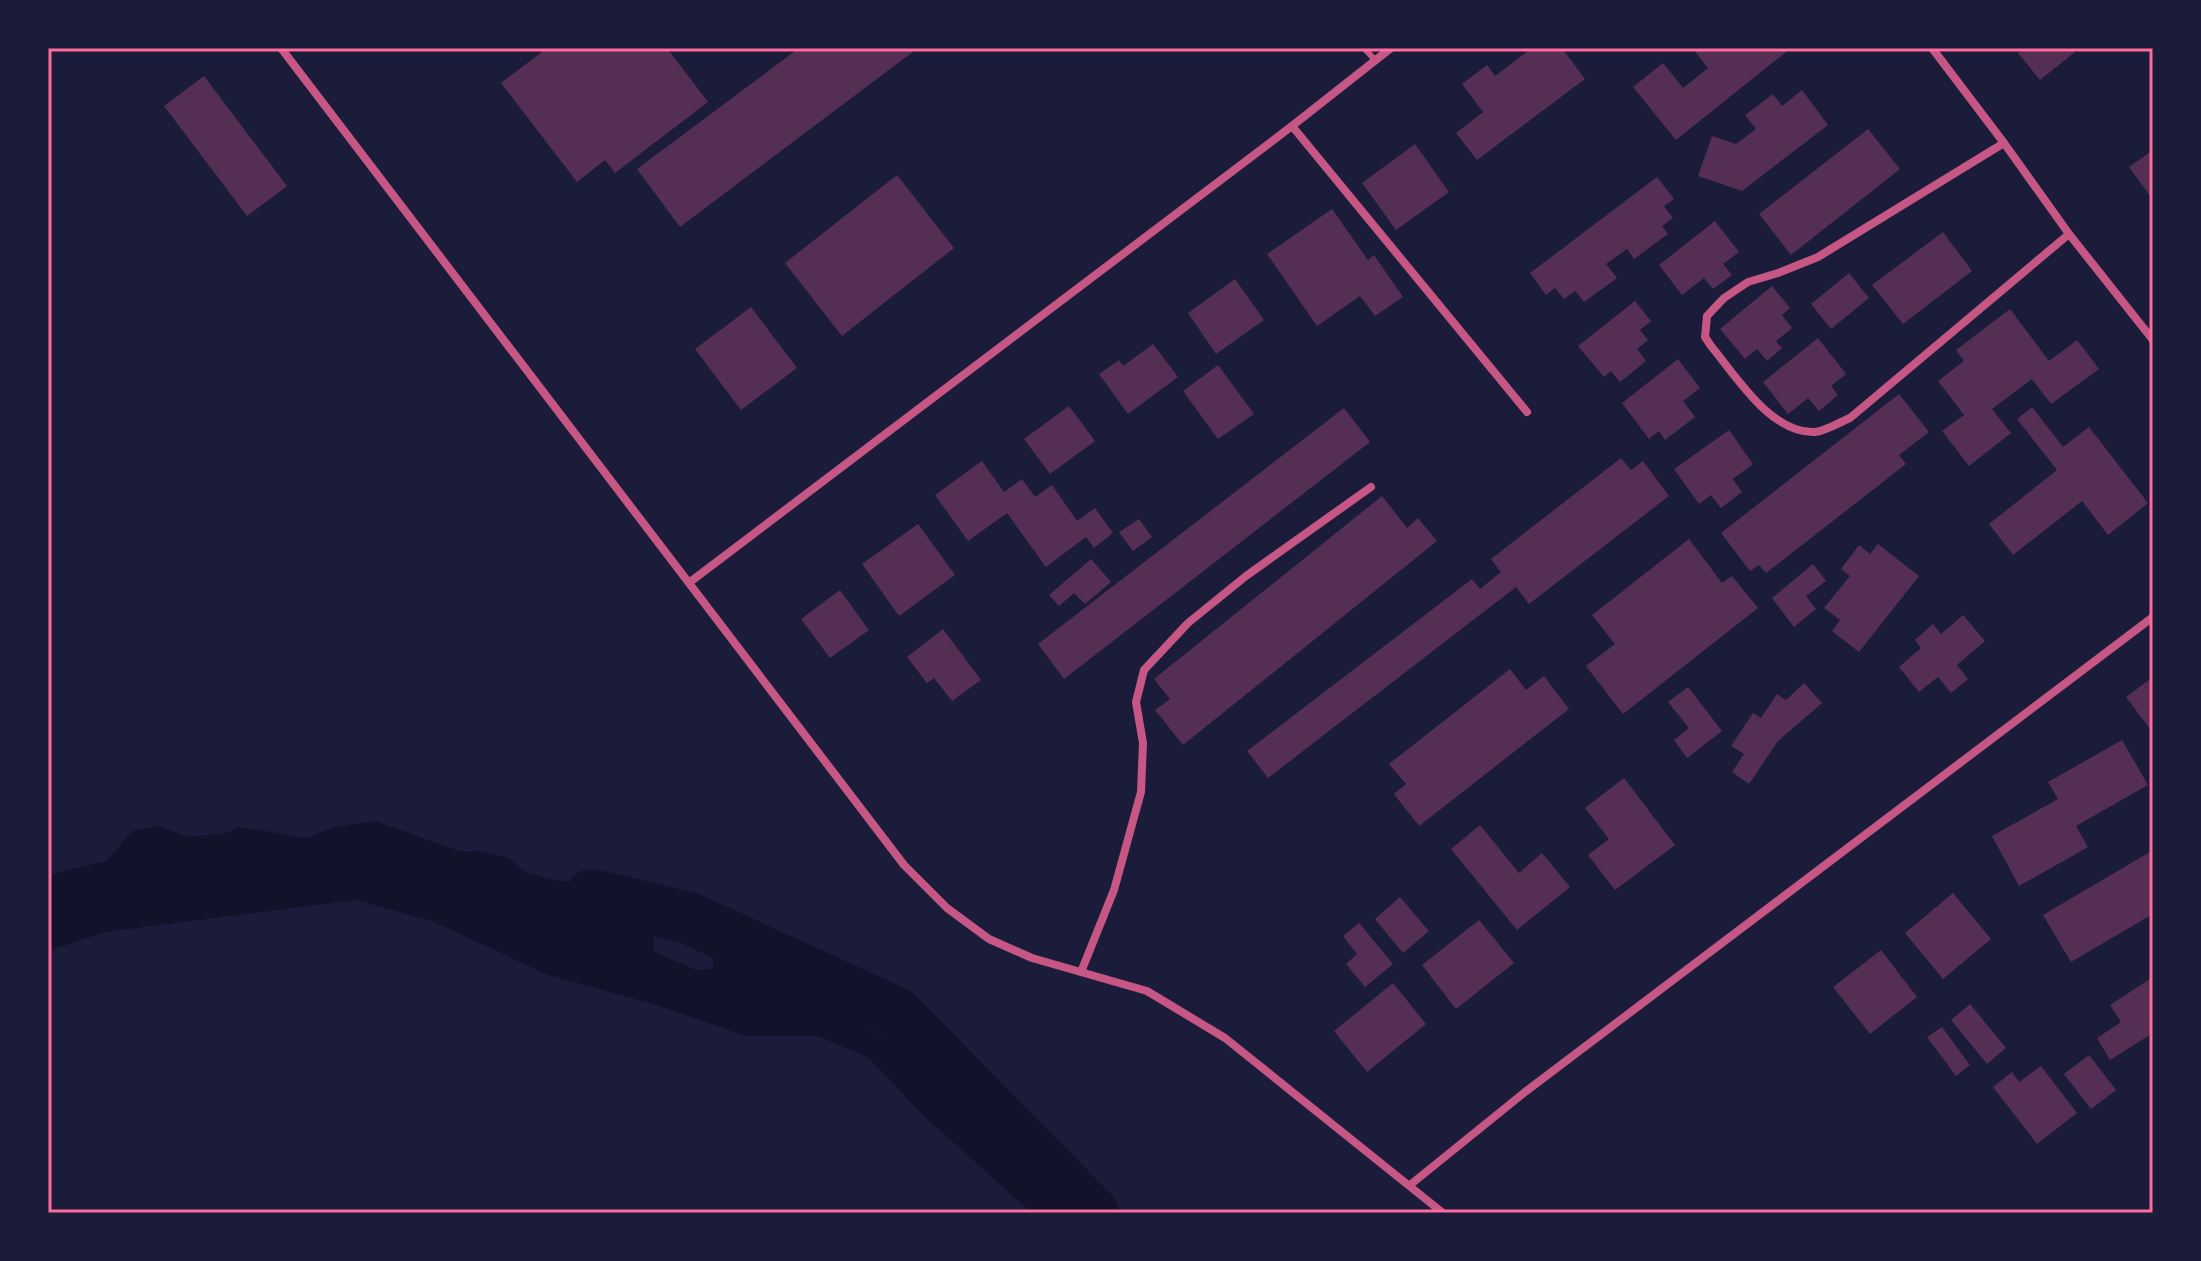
<svg xmlns="http://www.w3.org/2000/svg" width="2201" height="1261" viewBox="0 0 2201 1261" font-family="'Alegreya Sans',sans-serif">
  <style>
    .water { fill: #12122b }
    .lines { fill: none; stroke-linecap: round; stroke-linejoin: round }
    .river { stroke: #12122b; stroke-width: 52 }
    .building { fill: #542f53 }
    .service { stroke: #c65784; stroke-width: 6 }
    .minor { stroke: #c65784; stroke-width: 8 }
    .neatline { fill: none; stroke: #ff6b9d; stroke-width: 3 }
  </style>
  <rect width="100%" height="100%" fill="#1b1b3a"/>
  <!-- water -->
  <path class="water" d="M375,821L462,852L482,851L508,858L527,873L554,880L638,891L659,902L666,923L653,934L654,952L696,970L713,969V953L716,942L727,945L749,937L795,954L819,971L837,1008L863,1027L896,1044L932,1073L973,1124L1027,1172L1062,1194L1096,1201L1118,1213H1032L923,1115L869,1058L818,1036H746L657,1005L548,975L432,921L356,900L105,932L48,951V877L60,872L107,861L132,831L159,826L187,837L224,834L240,827L307,838L334,827Z"/>
  <g class="lines">
    <!-- river -->
    <path class="river" d="M592,895L689,918L896,1013L1093,1213"/>
  </g>
  <!-- building -->
  <g class="building">
    <path d="M547,48H667L708,102L615,173L605,160L577,182L501,83Z"/>
    <path d="M799,48H918L680,227L637,169Z"/>
    <path d="M1532,48H1562L1585,79L1477,160L1456,133L1483,112L1462,84L1487,65L1495,76Z"/>
    <path d="M1692,48H1791L1676,140L1633,87L1663,63L1683,88L1708,68Z"/>
    <path d="M2024,48H2072L2075,52L2040,80L2018,53Z"/>
    <path d="M204,76L287,186L247,216L164,106Z"/>
    <path d="M1802,90L1828,125L1742,191L1698,176L1712,136L1736,144L1756,129L1745,115L1773,94L1782,106Z"/>
    <path d="M1868,129L1900,169L1791,255L1759,214Z"/>
    <path d="M1415,144L1449,192L1396,230L1362,183Z"/>
    <path d="M2153,150V200L2129,167Z"/>
    <path d="M897,175L954,248L842,336L785,263Z"/>
    <path d="M1657,177L1674,199L1664,206L1673,218L1662,226L1668,234L1634,259L1627,249L1606,264L1617,278L1584,302L1575,291L1564,299L1555,288L1546,295L1530,273Z"/>
    <path d="M1332,209L1368,260L1374,255L1403,297L1375,316L1360,296L1317,326L1267,254Z"/>
    <path d="M1715,221L1739,252L1723,264L1732,275L1713,289L1704,278L1682,295L1659,265Z"/>
    <path d="M1943,232L1972,271L1903,324L1872,285Z"/>
    <path d="M1849,273L1869,298L1831,329L1811,304Z"/>
    <path d="M1235,279L1264,320L1216,354L1188,313Z"/>
    <path d="M1772,286L1790,308L1782,315L1792,328L1776,341L1782,348L1767,361L1757,349L1745,359L1720,329Z"/>
    <path d="M1635,301L1651,321L1640,330L1648,340L1637,349L1646,361L1620,382L1611,371L1604,377L1578,346Z"/>
    <path d="M751,307L797,368L741,410L695,349Z"/>
    <path d="M2010,309L2049,361L2077,340L2099,369L2051,404L2032,379L1992,409L2011,433L1969,466L1942,431L1964,415L1938,381L1964,361L1956,350Z"/>
    <path d="M1818,338L1846,374L1831,386L1838,395L1819,411L1808,398L1788,414L1763,382Z"/>
    <path d="M1153,344L1178,377L1128,414L1099,374L1119,360L1123,366Z"/>
    <path d="M1678,359L1700,388L1683,401L1695,417L1665,440L1659,431L1649,439L1622,403Z"/>
    <path d="M1218,365L1254,414L1218,439L1183,391Z"/>
    <path d="M1899,394L1929,432L1899,455L1906,464L1766,573L1759,565L1750,571L1721,533Z"/>
    <path d="M1069,406L1095,441L1050,474L1024,439Z"/>
    <path d="M2032,407L2063,447L2089,427L2148,503L2108,535L2082,501L2013,555L1989,524L2057,470L2017,419Z"/>
    <path d="M1344,408L1370,442L1064,679L1038,644Z"/>
    <path d="M1729,430L1753,464L1733,479L1742,492L1721,508L1711,495L1699,504L1674,469Z"/>
    <path d="M1621,458L1631,470L1643,461L1669,496L1529,604L1516,587L1268,778L1247,751L1472,579L1480,589L1501,572L1491,559Z"/>
    <path d="M982,461L1004,492L1022,479L1035,497L1052,485L1077,521L1095,508L1113,533L1094,548L1086,537L1046,567L1007,513L968,541L935,495Z"/>
    <path d="M1382,496L1407,528L1418,518L1437,541L1183,745L1155,710L1170,699L1154,679Z"/>
    <path d="M1139,519L1152,537L1133,551L1119,532Z"/>
    <path d="M918,524L955,575L899,616L862,564Z"/>
    <path d="M1689,539L1722,583L1732,576L1758,608L1623,714L1586,666L1615,644L1592,615Z"/>
    <path d="M1878,544L1919,576L1859,652L1832,631L1840,620L1824,608L1850,576L1841,569L1859,545L1870,554Z"/>
    <path d="M1091,559L1111,582L1085,604L1074,593L1059,606L1049,595Z"/>
    <path d="M1813,564L1826,581L1806,596L1816,609L1794,627L1772,598Z"/>
    <path d="M840,590L869,630L830,658L801,619Z"/>
    <path d="M1963,615L1985,641L1957,665L1968,679L1951,693L1938,677L1919,692L1899,667L1921,648L1915,640L1933,624L1941,634Z"/>
    <path d="M943,629L981,680L952,701L934,678L927,683L907,657Z"/>
    <path d="M1510,669L1526,690L1544,676L1569,709L1419,826L1394,794L1406,784L1389,764Z"/>
    <path d="M2153,677V733L2126,697Z"/>
    <path d="M1804,683L1822,703L1778,741L1749,784L1732,772L1744,754L1731,746L1753,713L1761,718L1777,694L1786,700Z"/>
    <path d="M1688,687L1722,731L1687,758L1674,740L1689,728L1668,702Z"/>
    <path d="M2122,740L2148,785L2076,826L2088,847L2019,886L1992,836L2058,799L2048,782Z"/>
    <path d="M1624,778L1675,845L1615,890L1588,855L1609,839L1585,808Z"/>
    <path d="M1480,825L1519,873L1542,853L1570,887L1517,930L1451,849Z"/>
    <path d="M2150,852L2153,856V914L2071,962L2043,915Z"/>
    <path d="M1953,893L1991,939L1943,979L1905,933Z"/>
    <path d="M1400,897L1429,931L1403,953L1375,919Z"/>
    <path d="M1479,920L1514,963L1456,1009L1422,965Z"/>
    <path d="M1359,923L1393,964L1365,987L1346,964L1357,954L1343,936Z"/>
    <path d="M1881,950L1917,997L1870,1034L1833,987Z"/>
    <path d="M2153,977V1033L2110,1060L2097,1038L2121,1022L2110,1005Z"/>
    <path d="M1393,983L1426,1024L1367,1072L1334,1031Z"/>
    <path d="M1970,1004L2006,1048L1987,1064L1951,1020Z"/>
    <path d="M1942,1027L1970,1065L1956,1076L1927,1037Z"/>
    <path d="M2089,1055L2116,1090L2091,1109L2064,1074Z"/>
    <path d="M2041,1066L2077,1113L2037,1144L1993,1087L2012,1072L2019,1082Z"/>
  </g>
  <g class="lines">
    <!-- service -->
    <path class="service" d="M1364,48L1375,60"/>
    <!-- minor -->
    <g class="minor">
      <path d="M281,48L904,865L947,908L989,939L1032,958L1147,991L1225,1038L1443,1213"/>
      <path d="M1932,48L2004,143L2069,234L2153,340"/>
      <path d="M1292,126L1527,412"/>
      <path d="M2004,143L1818,257L1778,273L1748,282L1724,298L1707,316L1705,337L1711,346C1736,376 1771,434 1815,432C1826,431 1840,422 1850,418L2069,234"/>
      <path d="M690,582L1292,126L1391,48"/>
      <path d="M1081,972L1114,890L1141,792L1143,743L1136,702L1144,670L1188,623L1246,576L1371,487"/>
      <path d="M1410,1185L1525,1092L2153,617"/>
    </g>
  </g>
  <!-- border -->
  <rect width="2201" height="1261" fill="none" stroke="#1b1b3a" stroke-width="100"/>
  <rect x="50" y="50" width="2101" height="1161" class="neatline"/>
</svg>
